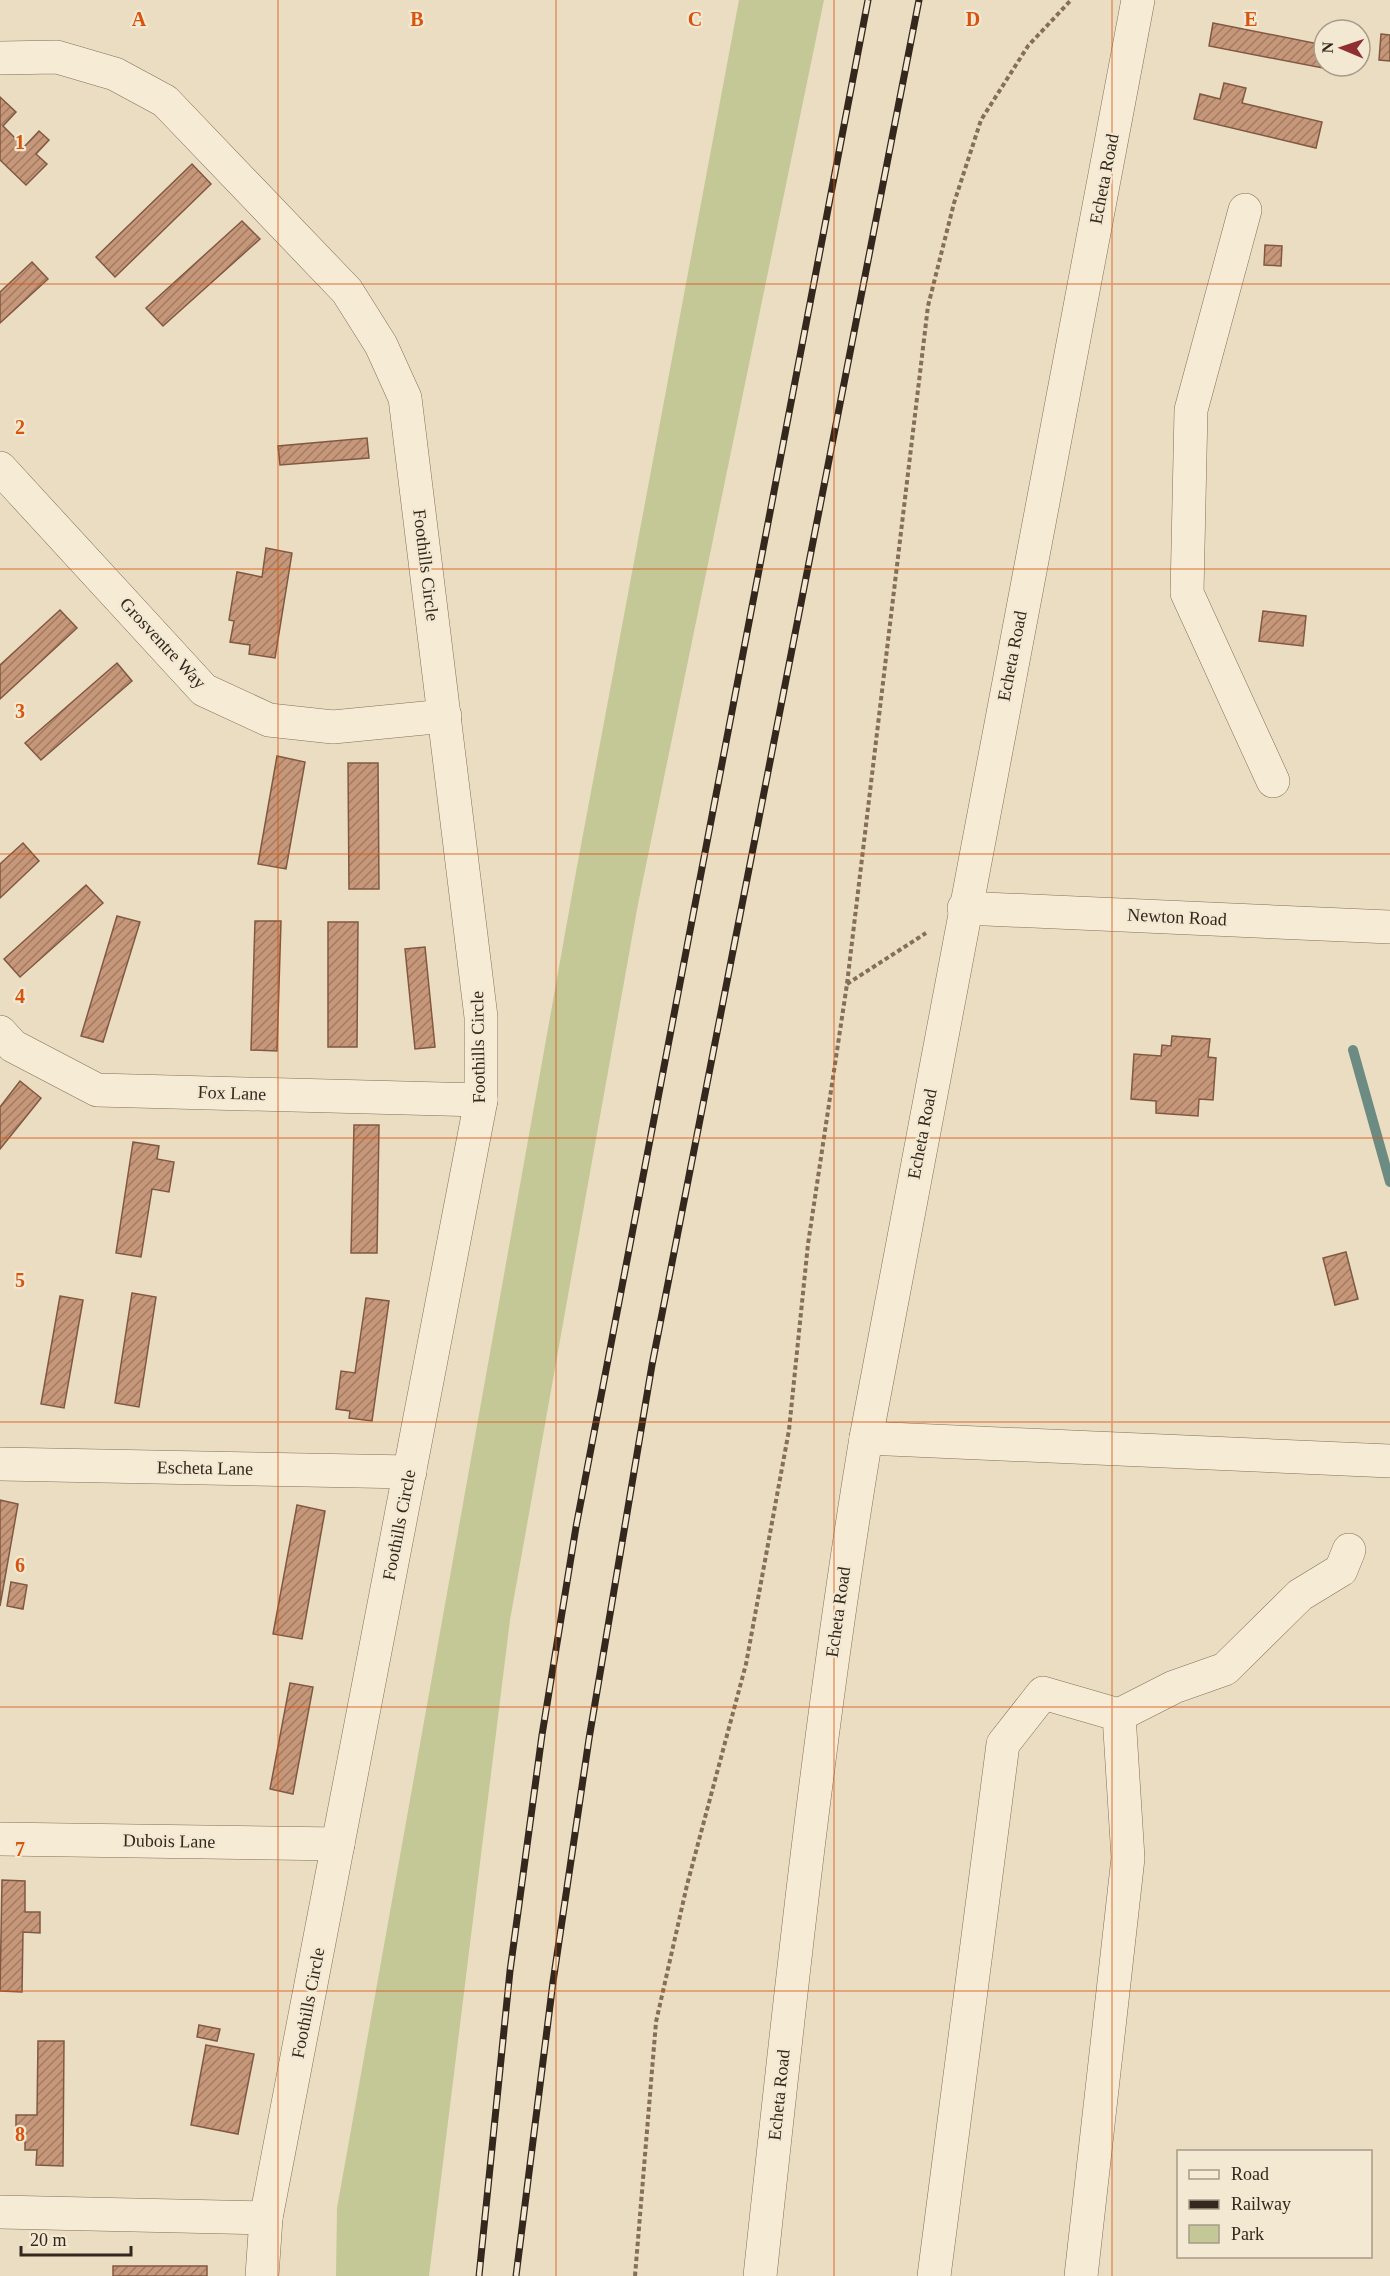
<svg xmlns="http://www.w3.org/2000/svg" width="1390" height="2276" viewBox="0 0 1390 2276" font-family="'Times New Roman',serif">
  <style>
    .green { fill: #c4c897 }
    .lines { fill: none; stroke-linecap: round; stroke-linejoin: round }
    .stream { stroke: #6c8b82; stroke-width: 10 }
    .building { fill: url(#building-hatch); stroke: #815942; stroke-width: 1.5 }
    .minor-casing { stroke: #846f5b; stroke-width: 34 }
    .path { stroke: #846f5b; stroke-width: 4; stroke-dasharray: 4.5 3; stroke-linecap: butt }
    .minor { stroke: #f6ebd5; stroke-width: 33 }
    .rail-casing { stroke: #34281e; stroke-width: 7 }
    .rail { stroke: #f3e8d1; stroke-width: 4.5; stroke-dasharray: 14; stroke-linecap: butt }
    .grid { fill: none; stroke: #d6540e; stroke-width: 1.5; stroke-opacity: 0.55 }
    .labels { text-anchor: middle; dominant-baseline: central; stroke-width: 4.5; stroke-linejoin: round; paint-order: stroke }
    .street-label { font-size: 18px; fill: #34281e; stroke: #f3e8d1 }
    .grid-label { font-size: 20px; text-anchor: middle; font-weight: bold; fill: #d6540e; stroke: #f3e8d1; stroke-width: 4.5; stroke-linejoin: round; paint-order: stroke }
  </style>
  <defs>
    <pattern id="building-hatch" width="6" height="6" patternUnits="userSpaceOnUse" patternTransform="scale(1.5)"><rect width="6" height="6" fill="#c7977a"/><path d="M-1 1l2-2M0 6l6-6M5 7l2-2" fill="none" stroke="#a27b63"/></pattern>
  </defs>
  <rect width="100%" height="100%" fill="#ebddc2"/>
  <!-- green -->
  <path class="green" d="M739,0H824L638,904L510,1620L429,2276H336L337,2208L576,872Z"/>
  <g class="lines">
    <!-- stream -->
    <path class="stream" d="M1353,1050L1390,1182"/>
  </g>
  <!-- building -->
  <g class="building">
    <path d="M1213,23L1324,45V66H1334L1333,70L1209,46Z"/>
    <path d="M1381,34L1390,35V61L1379,60Z"/>
    <path d="M1224,83L1246,88L1242,103L1322,122L1316,148L1194,119L1200,94L1220,99Z"/>
    <path d="M0,97L16,112L3,126L24,147L39,131L49,140L36,154L47,164L26,185L0,160Z"/>
    <path d="M192,164L211,184L115,277L96,257Z"/>
    <path d="M242,221L260,239L163,326L146,308Z"/>
    <path d="M1265,245L1282,246L1281,266L1264,265Z"/>
    <path d="M32,262L48,279L0,323V292Z"/>
    <path d="M367,438L369,458L280,465L278,446Z"/>
    <path d="M266,548L292,553L275,658L249,654L250,645L230,642L234,621L229,620L237,572L262,577Z"/>
    <path d="M60,610L77,628L0,699V665Z"/>
    <path d="M1263,611L1306,616L1303,646L1259,641Z"/>
    <path d="M117,663L132,681L41,760L25,743Z"/>
    <path d="M277,756L305,762L286,869L258,864Z"/>
    <path d="M348,763H378L379,889H349Z"/>
    <path d="M23,843L39,861L0,898V864Z"/>
    <path d="M86,885L103,903L20,977L4,959Z"/>
    <path d="M117,916L140,922L103,1042L81,1036Z"/>
    <path d="M255,921H281L277,1051L251,1050Z"/>
    <path d="M328,922H358L357,1047H328Z"/>
    <path d="M425,947L435,1047L415,1049L405,949Z"/>
    <path d="M1172,1036L1210,1039L1208,1057L1216,1058L1213,1100L1199,1099L1198,1116L1156,1113V1101L1131,1099L1134,1054L1161,1056L1162,1045L1171,1046Z"/>
    <path d="M20,1081L41,1098L0,1149V1107Z"/>
    <path d="M354,1125H379L377,1253H351Z"/>
    <path d="M133,1142L159,1146L157,1159L174,1162L169,1192L152,1189L141,1257L116,1253Z"/>
    <path d="M1346,1252L1358,1299L1335,1305L1323,1258Z"/>
    <path d="M132,1293L156,1297L139,1407L115,1403Z"/>
    <path d="M60,1296L83,1300L64,1408L41,1404Z"/>
    <path d="M366,1298L389,1301L372,1421L349,1418L350,1411L336,1409L341,1371L355,1373Z"/>
    <path d="M0,1500L18,1504L0,1606Z"/>
    <path d="M297,1505L325,1511L302,1639L273,1634Z"/>
    <path d="M11,1582L27,1585L23,1609L7,1606Z"/>
    <path d="M290,1683L313,1687L293,1794L270,1789Z"/>
    <path d="M2,1880L25,1881V1912H40V1933L23,1932L22,1992L0,1991Z"/>
    <path d="M199,2025L220,2029L217,2041L197,2037Z"/>
    <path d="M38,2041H64L63,2166L36,2165L37,2150H25V2137H16V2115H37Z"/>
    <path d="M206,2045L254,2054L238,2134L191,2125Z"/>
    <rect x="113" y="2266" width="94" height="10"/>
  </g>
  <g class="lines">
    <defs>
      <g id="minor">
        <path d="M0,58L57,57L115,74L165,101L347,291L381,345L405,398L481,1017V1100L266,2218L262,2276"/>
        <path d="M1245,210L1191,410L1187,593L1273,781"/>
        <path d="M0,468L204,690L269,720L333,727L445,716"/>
        <path d="M964,908L1390,927"/>
        <path d="M0,1032L13,1046L97,1090L481,1100"/>
        <path d="M866,1438L1390,1461"/>
        <path d="M0,1464L410,1472"/>
        <path d="M1119,1715L1174,1687L1225,1669L1300,1595L1341,1570L1349,1550"/>
        <path d="M0,1839L338,1844"/>
        <path d="M0,2212L266,2218"/>
        <path d="M760,2276C790,1996 820,1716 866,1438L1138,0"/>
        <path d="M934,2276L1003,1744L1043,1693L1119,1715L1128,1858L1081,2276"/>
      </g>
    </defs>
    <!-- minor casing -->
    <use href="#minor" class="minor-casing"/>
    <!-- path -->
    <g class="path">
      <path d="M847,984L926,933"/>
      <path d="M635,2276L656,2022L687,1885L746,1664L789,1430L808,1244L847,984L928,306L954,203L981,120L1028,46L1071,0"/>
    </g>
    <!-- minor -->
    <use href="#minor" class="minor"/>
    <defs>
      <g id="rail">
        <path d="M479,2276L510,1971L542,1735L576,1527L868,0"/>
        <path d="M516,2276L553,1982L589,1739L652,1365L919,0"/>
      </g>
    </defs>
    <!-- rail casing -->
    <use href="#rail" class="rail-casing"/>
    <!-- rail -->
    <use href="#rail" class="rail"/>
  </g>
  <!-- grid -->
  <path class="grid" d="M278,0V2276M556,0V2276M834,0V2276M1112,0V2276M0,284H1390M0,569H1390M0,854H1390M0,1138H1390M0,1422H1390M0,1707H1390M0,1991H1390"/>
  <g class="labels">
    <!-- street labels -->
    <g class="street-label">
      <text transform="translate(1104 179) rotate(-79)">Echeta Road</text>
      <text transform="translate(426 565) rotate(83)">Foothills Circle</text>
      <text transform="translate(163 643) rotate(47)">Grosventre Way</text>
      <text transform="translate(1012 656) rotate(-79)">Echeta Road</text>
      <text transform="translate(1177 917) rotate(3)">Newton Road</text>
      <text transform="translate(478 1047) rotate(-91)">Foothills Circle</text>
      <text transform="translate(232 1093) rotate(2)">Fox Lane</text>
      <text transform="translate(922 1134) rotate(-79)">Echeta Road</text>
      <text transform="translate(205 1468) rotate(1)">Escheta Lane</text>
      <text transform="translate(399 1525) rotate(-79)">Foothills Circle</text>
      <text transform="translate(838 1612) rotate(-82)">Echeta Road</text>
      <text transform="translate(169 1841) rotate(1)">Dubois Lane</text>
      <text transform="translate(308 2003) rotate(-79)">Foothills Circle</text>
      <text transform="translate(779 2095) rotate(-84)">Echeta Road</text>
    </g>
  </g>
  <g class="grid-label">
    <text x="139" y="26">A</text>
    <text x="417" y="26">B</text>
    <text x="695" y="26">C</text>
    <text x="973" y="26">D</text>
    <text x="1251" y="26">E</text>
    <text x="20" y="149">1</text>
    <text x="20" y="434">2</text>
    <text x="20" y="718">3</text>
    <text x="20" y="1003">4</text>
    <text x="20" y="1287">5</text>
    <text x="20" y="1572">6</text>
    <text x="20" y="1856">7</text>
    <text x="20" y="2141">8</text>
  </g>
  <!-- legend -->
  <rect x="1177" y="2150" width="195" height="108" fill="#f3e8d1" stroke="#a79b89" stroke-width="1.5"/>
  <rect x="1189" y="2170" width="30" height="9" fill="#f6ebd5" stroke="#a79b89" stroke-width="1.5"/>
  <text x="1231" y="2180" font-size="18" fill="#34281e">Road</text>
  <rect x="1189" y="2200" width="30" height="9" fill="#34281e" stroke="#a79b89" stroke-width="1.5"/>
  <text x="1231" y="2210" font-size="18" fill="#34281e">Railway</text>
  <rect x="1189" y="2225" width="30" height="18" fill="#c4c897" stroke="#a79b89" stroke-width="1.5"/>
  <text x="1231" y="2240" font-size="18" fill="#34281e">Park</text>
  <!-- north arrow -->
  <g transform="translate(1342 48) rotate(272)"><circle r="28" fill="#f3e8d1" stroke="#a79b89" stroke-width="1.5"/>
  <path d="M0-4.5L10 22L0 15L-10 22Z" fill="#8f2e33"/>
  <text y="-9" font-size="16" font-weight="bold" text-anchor="middle" fill="#34281e">N</text>
  </g>
  <!-- scale -->
  <path d="M21 2246v9h110v-9" fill="none" stroke="#34281e" stroke-width="3"/>
  <text x="30" y="2246" font-size="18" fill="#34281e" stroke="#f3e8d1" stroke-width="4.5" paint-order="stroke">20 m</text>
</svg>
